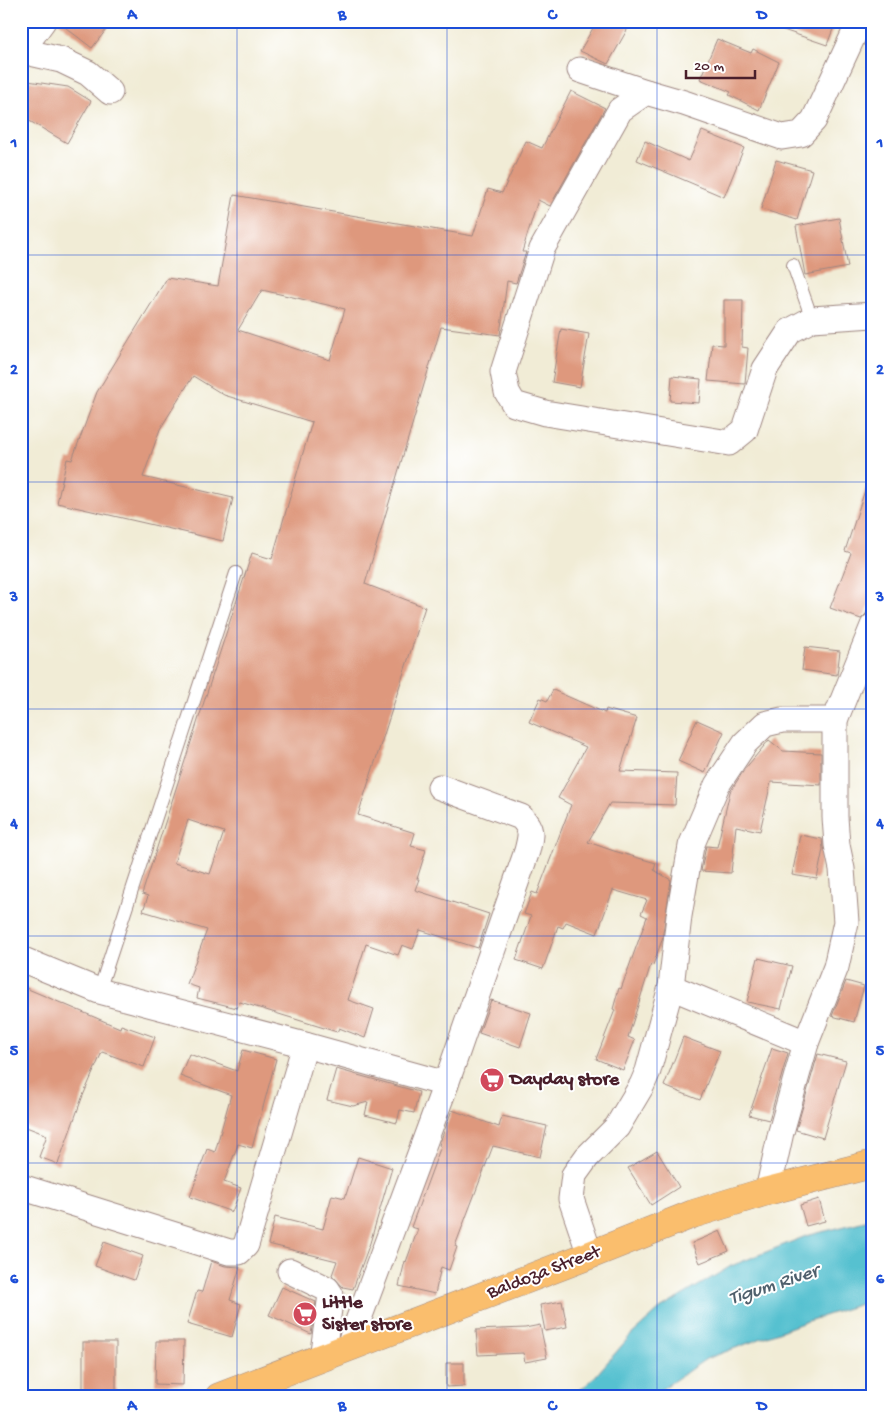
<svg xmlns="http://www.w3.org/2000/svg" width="894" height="1418" viewBox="0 0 894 1418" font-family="'Gochi Hand',sans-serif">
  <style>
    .water { fill: #56c1d0; stroke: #50707e }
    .building { fill: #de987d; fill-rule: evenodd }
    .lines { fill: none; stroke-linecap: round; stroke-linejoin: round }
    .service-casing { stroke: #9e8680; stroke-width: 14 }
    .minor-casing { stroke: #9e8680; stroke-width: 27 }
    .primary-casing { stroke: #9e8680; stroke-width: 29 }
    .service { stroke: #fff; stroke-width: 12 }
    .minor { stroke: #fff; stroke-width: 25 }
    .primary { stroke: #fabe6d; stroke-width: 28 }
    .grid { fill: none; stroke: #1d4ed8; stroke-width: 1; stroke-opacity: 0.55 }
    .labels { text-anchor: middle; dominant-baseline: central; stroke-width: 4; stroke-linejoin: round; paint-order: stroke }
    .poi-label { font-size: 19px; font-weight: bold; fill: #4a1f2b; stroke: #fff; text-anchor: start }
    .street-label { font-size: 19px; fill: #4a1f2b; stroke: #fff }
    .water-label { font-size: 20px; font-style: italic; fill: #4f606d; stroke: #fff }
    .neatline { fill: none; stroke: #1d4ed8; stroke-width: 2 }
    .grid-label { font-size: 16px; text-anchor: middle; font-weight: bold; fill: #1d4ed8 }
  </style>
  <rect width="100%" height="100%" fill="#fff"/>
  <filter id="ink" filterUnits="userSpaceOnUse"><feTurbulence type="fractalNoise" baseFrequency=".02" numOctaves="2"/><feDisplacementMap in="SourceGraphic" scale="10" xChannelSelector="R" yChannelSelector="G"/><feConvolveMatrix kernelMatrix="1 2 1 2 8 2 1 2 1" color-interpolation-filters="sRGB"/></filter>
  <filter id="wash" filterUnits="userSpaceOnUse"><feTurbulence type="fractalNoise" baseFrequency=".0096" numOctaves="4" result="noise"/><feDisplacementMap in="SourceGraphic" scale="20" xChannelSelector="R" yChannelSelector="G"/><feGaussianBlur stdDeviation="1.12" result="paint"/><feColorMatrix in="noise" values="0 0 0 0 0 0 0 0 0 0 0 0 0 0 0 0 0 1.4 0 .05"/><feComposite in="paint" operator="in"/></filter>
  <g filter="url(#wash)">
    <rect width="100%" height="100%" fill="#f1ecd6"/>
    <!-- water -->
    <path class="water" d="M873,1219V1300L805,1322L706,1359L650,1397H571L592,1380L630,1336L660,1309L731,1266L806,1236Z"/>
    <g id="blocks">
      <!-- building -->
      <g class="building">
        <path d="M57,21H113L92,48Z"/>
        <path d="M597,21H632L608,64L580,51Z"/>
        <path d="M767,21H836L827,45L766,24Z"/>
        <path d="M717,39L751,53L753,49L779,62L759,110L729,95L731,92L700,79Z"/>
        <path d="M21,80L68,87L91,101L67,143L21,116Z"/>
        <path d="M571,91L605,108L550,206L538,200L522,252H526L516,283L507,281L500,335L441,327L365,584L425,607L358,815L415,833L411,846L426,850L417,879H419L415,890L489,914L478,948L420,930L413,949L402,945L398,955L366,944L348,1000L374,1009L365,1038L339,1028L337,1032L240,1002L237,1008L197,998L199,988L187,984L207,930L143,911L148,896L142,894L252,553L272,559L312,422L224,395L193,376L160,429L143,477L233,498L223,541L57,503L67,459L72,460L97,392L167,278L218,286L234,195L473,236L488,189L502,193L526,141L542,148ZM262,290L345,309L330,360L238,330ZM188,820L224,832L210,874L174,863Z"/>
        <path d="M702,131L744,148L724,197L637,160L645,141L689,161Z"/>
        <path d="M776,160L812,170L797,220L761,209Z"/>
        <path d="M839,218L848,267L805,275L796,226Z"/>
        <path d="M724,300H743L742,347L748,348L745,384L708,381L712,344L724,345Z"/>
        <path d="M561,329L589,334L580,387L552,382Z"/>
        <path d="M672,376L701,379L699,403L670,401Z"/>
        <path d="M869,478H873V595L866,614L861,619L830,608L851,553L845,551Z"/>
        <path d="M805,647L840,651L837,675L802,670Z"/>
        <path d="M553,690L605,713L606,709L637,718L620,771L677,773L675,805L610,803L588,842L614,851L656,863L654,870L671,880L662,940L653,965L651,964L628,1037L635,1040L623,1070L596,1059L615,1010L613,1009L619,988L621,989L647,917L641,914L647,900L613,890L597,934L566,922L563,928L558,926L543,969L516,960L531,916L524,914L532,892L537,894L571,805L558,798L586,747L529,722L540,698L547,701Z"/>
        <path d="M697,720L724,732L705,773L678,761Z"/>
        <path d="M769,740L783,751L821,753V785L771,782L760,831L736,826L731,873L701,871L706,846L717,847L730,792L744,770Z"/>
        <path d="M800,835L822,839L823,849L817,879L792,875Z"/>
        <path d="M758,958L792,966L781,1009L747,1002Z"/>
        <path d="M846,981L864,986L854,1022L832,1016Z"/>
        <path d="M21,986L120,1028L121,1025L155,1037L144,1067L102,1052L82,1098L58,1164L39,1157L47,1135L21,1125Z"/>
        <path d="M491,1000L531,1013L520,1047L479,1033Z"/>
        <path d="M683,1037L720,1051L700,1100L664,1086Z"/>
        <path d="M772,1048L788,1053L769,1120L749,1115Z"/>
        <path d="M243,1050L276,1059L252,1148L238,1144L224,1182L241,1188L232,1212L190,1197L207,1149L215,1152L231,1095L180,1076L189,1054L237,1071Z"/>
        <path d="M818,1054L846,1061L823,1138L796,1130Z"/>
        <path d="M336,1069L419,1092L414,1113L400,1110L397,1123L365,1115L368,1102L353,1106L327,1100Z"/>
        <path d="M452,1110L499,1127L502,1116L547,1126L540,1157L493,1146L455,1246L457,1247L449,1270L441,1267L435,1294L399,1286L405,1261L406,1262L418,1229L411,1227L441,1146L439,1145Z"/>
        <path d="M657,1151L679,1187L651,1205L628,1168Z"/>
        <path d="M358,1157L392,1168L370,1243L353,1289L343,1287L332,1275L337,1261L268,1244L275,1217L323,1229L332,1195L345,1198Z"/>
        <path d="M819,1199L825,1221L806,1226L800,1205Z"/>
        <path d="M720,1231L729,1251L700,1263L692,1243Z"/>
        <path d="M104,1242L143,1256L134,1280L95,1266Z"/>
        <path d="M211,1261L225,1266L240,1267L230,1300L241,1304L232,1337L187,1324L197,1291L202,1292Z"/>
        <path d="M282,1287L316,1302L311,1334L269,1315Z"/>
        <path d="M562,1301L567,1327L545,1331L540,1305Z"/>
        <path d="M540,1325L547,1358L525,1362L523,1353L478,1355L476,1330L525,1328Z"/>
        <path d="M156,1341H184L183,1385L155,1384Z"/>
        <rect x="83" y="1342" width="33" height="52"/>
        <path d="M446,1363H464V1386L446,1387Z"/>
      </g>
    </g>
  </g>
  <g filter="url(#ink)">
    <use href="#blocks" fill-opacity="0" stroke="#9e8680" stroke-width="1"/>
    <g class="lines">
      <defs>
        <g id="service">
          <path d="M793,265L812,319"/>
          <path d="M99,991L236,573"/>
        </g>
        <g id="minor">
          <path d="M860,21L814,120L801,134L782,137L684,103L646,92L620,110L542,249L503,372L507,392L514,404L545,413L729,443L745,430L765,369L790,331L812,319L873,315"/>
          <path d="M21,51L43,21"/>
          <path d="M22,51L61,60L88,73L110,92"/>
          <path d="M580,70L646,92"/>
          <path d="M21,959L99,991L305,1045L246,1245L239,1252H229L21,1187"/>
          <path d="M671,987L806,1043"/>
          <path d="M305,1045L446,1084"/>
          <path d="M768,1191L781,1132L806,1043L836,967L846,922L842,869L837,845L835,817V720L873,626"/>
          <path d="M590,1255L571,1199L574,1175L587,1157L617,1127L642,1085L648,1071L671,987L679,916L691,846L717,785L745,743L765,724L782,720H835"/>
          <path d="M290,1271L327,1289L331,1295L322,1358"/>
          <path d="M348,1348L446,1084L527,851C531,835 533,830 521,817L440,787"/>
        </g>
        <path id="primary" d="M219,1397L590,1255L693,1214L768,1191L873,1164"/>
      </defs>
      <!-- service casing -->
      <use href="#service" class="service-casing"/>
      <!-- minor casing -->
      <use href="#minor" class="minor-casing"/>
      <!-- primary casing -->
      <use href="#primary" class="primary-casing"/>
      <!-- service -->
      <use href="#service" class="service"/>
      <!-- minor -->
      <use href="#minor" class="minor"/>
      <!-- primary -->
      <use href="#primary" class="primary"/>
    </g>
  </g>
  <!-- grid -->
  <path class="grid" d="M237,21V1397M447,21V1397M657,21V1397M21,255H873M21,482H873M21,709H873M21,936H873M21,1163H873"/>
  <!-- icons -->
  <defs>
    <symbol id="supermarket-disc" viewBox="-11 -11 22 22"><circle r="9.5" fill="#d1495b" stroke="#fff"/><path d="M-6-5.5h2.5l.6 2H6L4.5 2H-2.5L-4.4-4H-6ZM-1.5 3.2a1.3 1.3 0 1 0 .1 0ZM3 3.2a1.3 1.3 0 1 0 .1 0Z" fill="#fff"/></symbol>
  </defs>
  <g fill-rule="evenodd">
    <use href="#supermarket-disc" x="478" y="1066" width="28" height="28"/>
    <use href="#supermarket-disc" x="291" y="1300" width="28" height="28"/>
  </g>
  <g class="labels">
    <!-- poi labels -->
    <g class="poi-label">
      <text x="510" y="1080">Dayday store</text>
      <text x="322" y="1303">Little<tspan x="322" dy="22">Sister store</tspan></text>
    </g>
    <!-- street labels -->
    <g class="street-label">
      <text transform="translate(544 1273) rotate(-21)">Baldoza Street</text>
    </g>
    <!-- water labels -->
    <g class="water-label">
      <text transform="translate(774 1286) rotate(-18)">Tigum River</text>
    </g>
  </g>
  <!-- margin -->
  <rect width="894" height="1418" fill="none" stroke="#fff" stroke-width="55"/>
  <!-- scale -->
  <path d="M686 70v8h69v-8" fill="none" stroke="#4a1f2b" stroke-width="2.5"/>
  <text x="694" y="70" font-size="15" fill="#4a1f2b" stroke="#ffffff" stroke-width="4" paint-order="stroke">20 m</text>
  <rect x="28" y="28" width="838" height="1362" class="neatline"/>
  <g class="grid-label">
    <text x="132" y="19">A</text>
    <text x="342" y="19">B</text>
    <text x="552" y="19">C</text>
    <text x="762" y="19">D</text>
    <text x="14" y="147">1</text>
    <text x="880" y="147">1</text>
    <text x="14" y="374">2</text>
    <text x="880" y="374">2</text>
    <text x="14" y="601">3</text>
    <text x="880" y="601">3</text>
    <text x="14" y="828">4</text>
    <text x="880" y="828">4</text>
    <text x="14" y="1055">5</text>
    <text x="880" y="1055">5</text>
    <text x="14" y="1283">6</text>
    <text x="880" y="1283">6</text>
    <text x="132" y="1410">A</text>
    <text x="342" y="1410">B</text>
    <text x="552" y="1410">C</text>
    <text x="762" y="1410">D</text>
  </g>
</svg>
